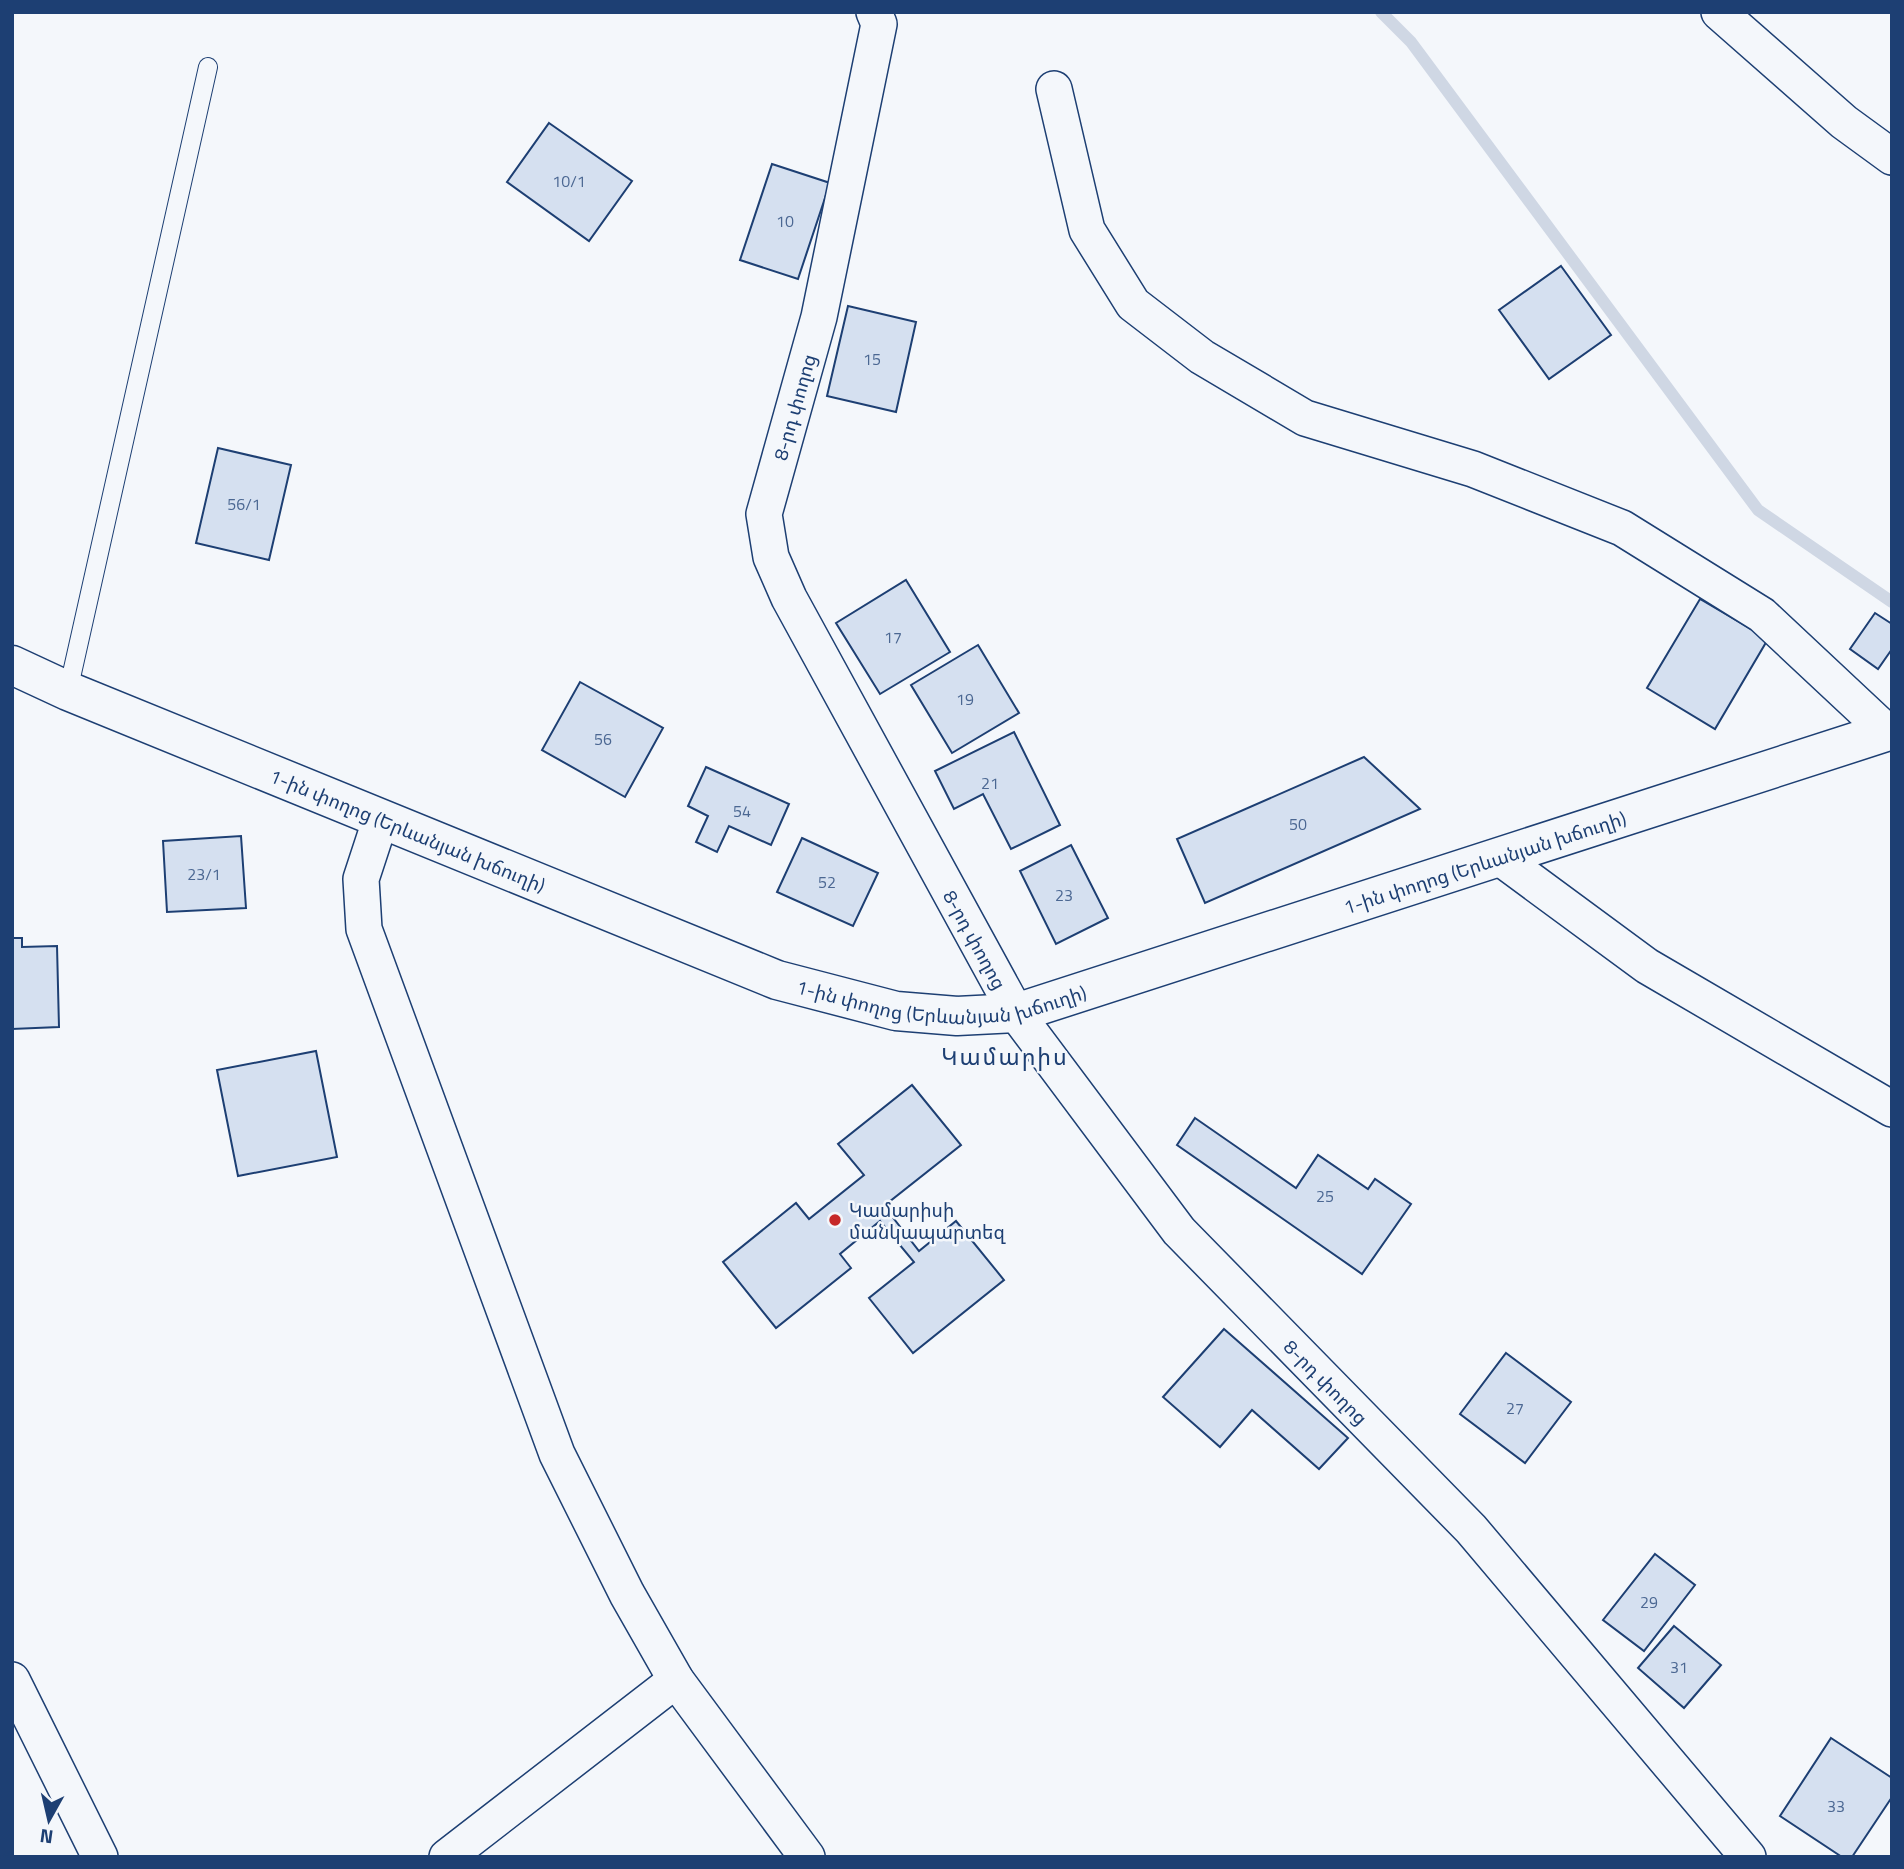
<svg xmlns="http://www.w3.org/2000/svg" width="1904" height="1869" viewBox="0 0 1904 1869" font-family="'Titillium Web','Noto Sans Armenian',sans-serif">
  <style>
    .lines { fill: none; stroke-linecap: round; stroke-linejoin: round }
    .stream { stroke: #cfd7e4; stroke-width: 12 }
    .building { fill: #d5e0f0; stroke: #1d3f73; stroke-width: 2 }
    .lane-casing { stroke: #1d3f73; stroke-width: 20 }
    .street-casing { stroke: #1d3f73; stroke-width: 38 }
    .secondary-casing { stroke: #1d3f73; stroke-width: 41 }
    .lane { stroke: #f4f7fb; stroke-width: 18 }
    .street { stroke: #f4f7fb; stroke-width: 35 }
    .secondary { stroke: #f4f7fb; stroke-width: 38 }
    .poi-dot { fill: #c62828; stroke: #f4f7fb; stroke-width: 2.5 }
    .labels { text-anchor: middle; dominant-baseline: central; stroke-width: 5; stroke-linejoin: round; paint-order: stroke }
    .number-label { font-size: 16px; fill: #4b6792 }
    .street-label { font-size: 19px; fill: #1d3f73; stroke: #f4f7fb }
    .poi-label { font-size: 19px; fill: #1d3f73; stroke: #f4f7fb; text-anchor: start }
    .quarter-label { font-size: 23px; letter-spacing: 2px; fill: #1d3f73; stroke: #f4f7fb }
  </style>
  <rect width="100%" height="100%" fill="#f4f7fb"/>
  <g class="lines">
    <!-- stream -->
    <path class="stream" d="M1381,12L1411,42L1758,510L1892,602"/>
  </g>
  <!-- building -->
  <g class="building">
    <path d="M549,123L632,181L589,241L507,182Z"/>
    <path d="M772,164L830,183L798,279L740,260Z"/>
    <path d="M1561,266L1611,335L1549,379L1499,310Z"/>
    <path d="M848,306L916,322L896,412L827,396Z"/>
    <path d="M218,448L291,465L269,560L196,543Z"/>
    <path d="M906,580L950,652L880,694L836,623Z"/>
    <path d="M1700,599L1768,639L1715,729L1647,688Z"/>
    <path d="M1875,613L1892,624V649L1878,669L1850,649Z"/>
    <path d="M978,645L1019,713L952,753L911,685Z"/>
    <path d="M580,682L663,728L625,797L542,750Z"/>
    <path d="M1014,732L1060,825L1011,849L983,794L954,809L935,771Z"/>
    <path d="M1364,757L1420,809L1205,903L1177,839Z"/>
    <path d="M706,767L789,804L771,845L729,826L717,852L696,842L708,816L688,806Z"/>
    <path d="M241,836L246,908L167,912L163,841Z"/>
    <path d="M802,838L878,873L853,926L777,892Z"/>
    <path d="M1071,845L1108,918L1056,944L1020,871Z"/>
    <path d="M12,938H22V947L57,946L59,1027L12,1029Z"/>
    <path d="M316,1051L337,1157L238,1176L217,1070Z"/>
    <path d="M912,1085L961,1145L884,1206L919,1251L956,1221L1004,1280L913,1353L869,1298L914,1262L880,1221L840,1254L851,1268L776,1328L723,1262L796,1203L809,1219L864,1175L838,1144Z"/>
    <path d="M1195,1118L1296,1188L1318,1155L1368,1189L1375,1179L1411,1204L1362,1274L1177,1145Z"/>
    <path d="M1224,1329L1348,1438L1319,1469L1252,1410L1220,1447L1163,1397Z"/>
    <path d="M1506,1353L1571,1402L1525,1463L1460,1414Z"/>
    <path d="M1655,1554L1695,1585L1644,1651L1603,1620Z"/>
    <path d="M1674,1626L1721,1665L1684,1708L1638,1668Z"/>
    <path d="M1831,1738L1892,1778V1797L1852,1857H1842L1780,1816Z"/>
  </g>
  <g class="lines">
    <defs>
      <path id="lane" d="M68,691L208,67"/>
      <g id="street">
        <path id="s1" d="M874,12L879,24L819,317L764,514L771,557L789,598L1016,1013L1179,1231L1471,1529L1748,1857"/>
        <path d="M1719,12L1844,122L1892,157"/>
        <path d="M1054,89L1087,230L1133,304L1202,357L1305,418L1473,469L1622,528L1762,615L1887,732"/>
        <path d="M381,818L361,879L364,929L557,1454L627,1594L676,1680L807,1857"/>
        <path d="M1499,857L1647,966L1892,1109"/>
        <path d="M12,1680L100,1857"/>
        <path d="M447,1857L676,1680"/>
      </g>
      <g id="secondary">
        <path id="s2" d="M12,665L68,691L777,980L896,1011L957,1016L1016,1013L1892,730"/>
      </g>
    </defs>
    <!-- lane casing -->
    <use href="#lane" class="lane-casing"/>
    <!-- street casing -->
    <use href="#street" class="street-casing"/>
    <!-- secondary casing -->
    <use href="#secondary" class="secondary-casing"/>
    <!-- lane -->
    <use href="#lane" class="lane"/>
    <!-- street -->
    <use href="#street" class="street"/>
    <!-- secondary -->
    <use href="#secondary" class="secondary"/>
  </g>
  <!-- markers -->
  <circle class="poi-dot" cx="835" cy="1220" r="7"/>
  <g class="labels">
    <!-- number labels -->
    <g class="number-label">
      <text x="569" y="181">10/1</text>
      <text x="785" y="221">10</text>
      <text x="872" y="359">15</text>
      <text x="244" y="504">56/1</text>
      <text x="893" y="637">17</text>
      <text x="965" y="699">19</text>
      <text x="603" y="739">56</text>
      <text x="990" y="783">21</text>
      <text x="742" y="811">54</text>
      <text x="1298" y="824">50</text>
      <text x="204" y="874">23/1</text>
      <text x="827" y="882">52</text>
      <text x="1064" y="895">23</text>
      <text x="1325" y="1196">25</text>
      <text x="1515" y="1408">27</text>
      <text x="1649" y="1602">29</text>
      <text x="1679" y="1667">31</text>
      <text x="1836" y="1806">33</text>
    </g>
    <!-- street labels -->
    <g class="street-label">
      <text transform="translate(794 407) rotate(-74)">8-րդ փողոց</text>
      <text stroke="none"><textPath href="#s2" startOffset="429">1-ին փողոց (Երևանյան խճուղի)</textPath></text>
      <text stroke="none"><textPath href="#s2" startOffset="1563">1-ին փողոց (Երևանյան խճուղի)</textPath></text>
      <text stroke="none"><textPath href="#s1" startOffset="994">8-րդ փողոց</textPath></text>
      <text stroke="none"><textPath href="#s2" startOffset="996">1-ին փողոց (Երևանյան խճուղի)</textPath></text>
      <text stroke="none"><textPath href="#s1" startOffset="1561">8-րդ փողոց</textPath></text>
    </g>
    <!-- poi labels -->
    <g class="poi-label">
      <text x="849" y="1209">Կամարիսի<tspan x="849" dy="22">մանկապարտեզ</tspan></text>
    </g>
    <!-- quarter labels -->
    <g class="quarter-label">
      <text x="1005" y="1056">Կամարիս</text>
    </g>
  </g>
  <!-- border -->
  <rect width="1904" height="1869" fill="none" stroke="#1d3f73" stroke-width="28"/>
  <!-- north arrow -->
  <g transform="translate(49 1820) rotate(188)" stroke="#f4f7fb" stroke-width="5" paint-order="stroke">
  <path d="M0-5L12 26L0 18L-12 26Z" fill="#1d3f73"/>
  <text y="-10" font-size="19" font-weight="bold" text-anchor="middle" fill="#1d3f73">N</text>
  </g>
</svg>
